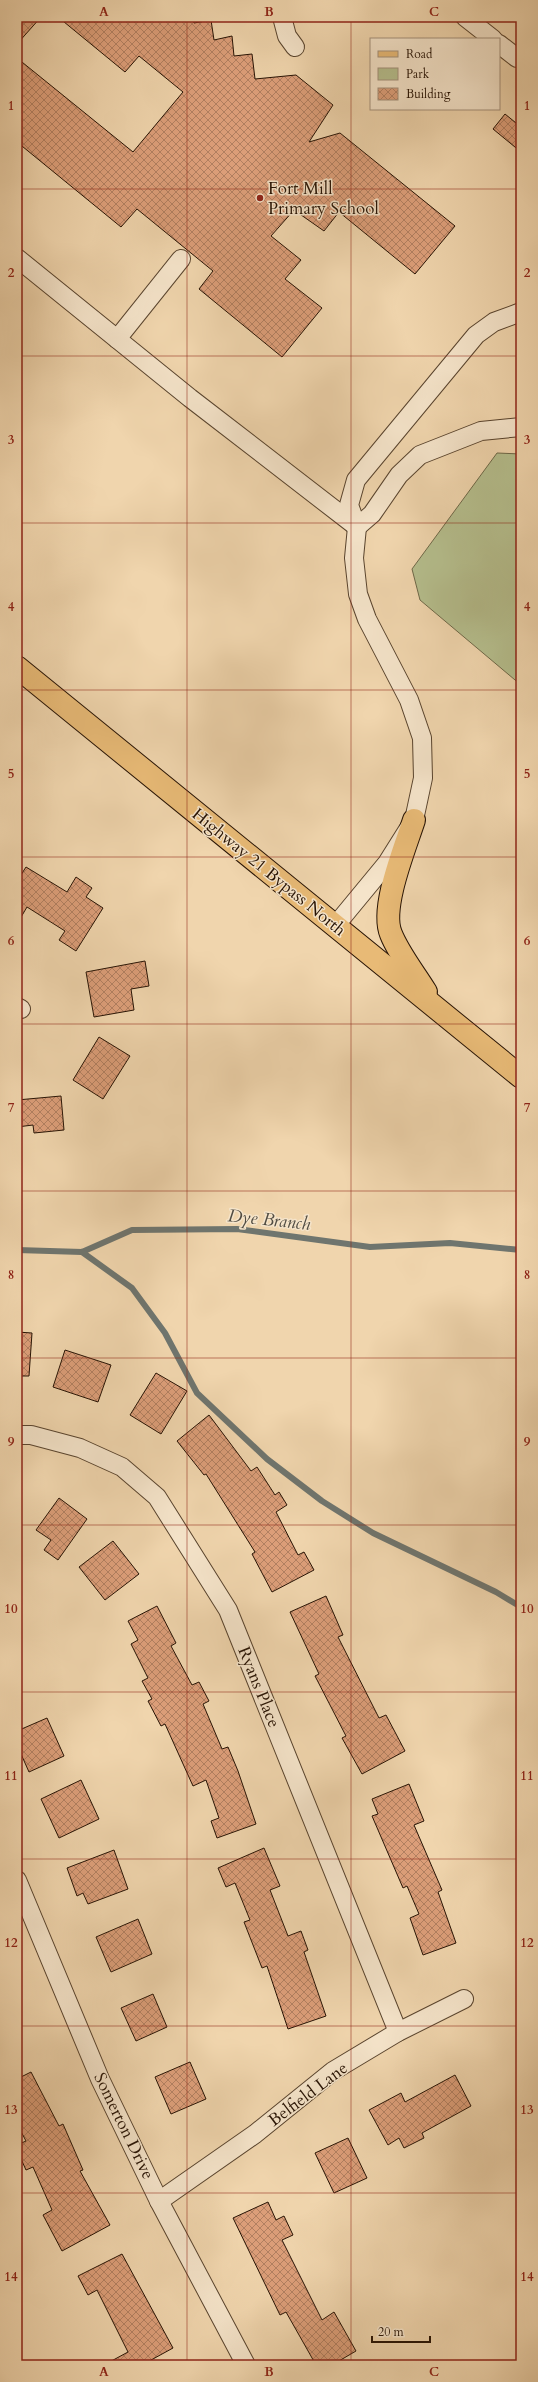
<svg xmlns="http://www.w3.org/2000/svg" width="538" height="2382" viewBox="0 0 538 2382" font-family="Cardo,serif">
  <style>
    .park { fill: #b5be8d; stroke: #6e6848 }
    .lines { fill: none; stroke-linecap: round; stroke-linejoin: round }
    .stream { stroke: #6f756e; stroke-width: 6 }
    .building { fill: url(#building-cross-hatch); stroke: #271304 }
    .minor-casing { stroke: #59442e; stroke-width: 20 }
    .major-casing { stroke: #271304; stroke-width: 24 }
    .minor { stroke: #f5e4ca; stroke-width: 18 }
    .major { stroke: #e8ba76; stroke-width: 22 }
    .grid { fill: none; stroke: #8f2418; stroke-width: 1; stroke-opacity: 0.55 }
    .poi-dot { fill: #8f2418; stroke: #f5e4ca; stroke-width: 1.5 }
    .labels { text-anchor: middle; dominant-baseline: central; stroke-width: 3; stroke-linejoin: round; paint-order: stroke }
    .poi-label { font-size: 17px; fill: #271304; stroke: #f5e4ca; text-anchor: start }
    .street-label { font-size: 17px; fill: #271304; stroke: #f5e4ca }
    .water-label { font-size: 18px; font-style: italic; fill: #514c42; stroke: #f5e4ca }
    .neatline { fill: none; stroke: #8f2418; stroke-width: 1.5 }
    .grid-label { font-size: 13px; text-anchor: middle; font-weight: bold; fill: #8f2418 }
  </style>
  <defs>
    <pattern id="building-cross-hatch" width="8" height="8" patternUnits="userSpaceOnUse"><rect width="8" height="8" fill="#dc9e79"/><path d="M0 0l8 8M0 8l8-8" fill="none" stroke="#b28061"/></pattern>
  </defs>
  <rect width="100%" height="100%" fill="#f0d5ad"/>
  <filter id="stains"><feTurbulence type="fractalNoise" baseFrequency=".005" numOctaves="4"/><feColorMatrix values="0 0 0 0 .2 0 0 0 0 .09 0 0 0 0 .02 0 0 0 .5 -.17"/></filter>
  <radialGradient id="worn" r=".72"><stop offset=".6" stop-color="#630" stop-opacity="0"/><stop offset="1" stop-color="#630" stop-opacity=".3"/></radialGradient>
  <!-- park -->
  <path class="park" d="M497,453L521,454V685L420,600L412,569Z"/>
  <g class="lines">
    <!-- stream -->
    <g class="stream">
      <path d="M17,1250L82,1252L132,1230L237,1229L370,1247L450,1243L521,1250"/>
      <path d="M82,1252L132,1288L165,1333L197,1393L267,1459L322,1501L373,1533L496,1592L521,1607"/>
    </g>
  </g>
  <!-- building -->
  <g class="building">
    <path d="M17,17H41L17,44Z"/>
    <path d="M58,17H193L194,23L211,20L214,40L232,36L234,56L252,54L255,79L296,75L333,105L309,142L340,133L455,226L415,274L339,212L324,231L294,210L271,236L301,260L285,279L322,308L282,357L199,289L213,271L137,209L121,227L17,142V58L133,152L183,92L139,56L125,72Z"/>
    <path d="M505,114L521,127V152L493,129Z"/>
    <path d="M26,867L67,892L76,877L92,888L86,897L103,908L76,951L59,940L65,931L27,907L17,924V881Z"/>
    <path d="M145,961L149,986L131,989L134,1010L94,1017L86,972Z"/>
    <path d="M99,1037L130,1056L103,1099L73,1080Z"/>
    <path d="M61,1096L64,1130L34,1133L33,1125L17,1127V1100Z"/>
    <path d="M17,1332L32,1333L29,1376H17Z"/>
    <path d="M65,1350L111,1365L98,1402L53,1387Z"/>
    <path d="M156,1373L187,1391L161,1434L130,1415Z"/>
    <path d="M209,1415L251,1471L257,1467L275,1495L279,1492L287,1505L276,1512L298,1555L304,1552L314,1570L272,1592L252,1554L255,1552L206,1474L204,1475L177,1441Z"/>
    <path d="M59,1498L87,1519L58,1560L44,1550L51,1540L36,1530Z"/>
    <path d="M113,1541L139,1574L105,1600L79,1567Z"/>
    <path d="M326,1596L343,1635L338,1637L379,1718L386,1715L405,1751L362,1774L342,1738L346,1736L315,1676L319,1674L290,1612Z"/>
    <path d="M157,1606L176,1643L171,1646L192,1685L199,1682L209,1701L203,1704L222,1749L228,1747L238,1771L256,1824L217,1838L211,1821L219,1818L206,1780L193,1786L165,1724L161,1726L148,1701L152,1699L142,1681L148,1678L131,1644L138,1640L128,1621Z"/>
    <path d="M47,1718L64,1756L29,1772L17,1745V1731Z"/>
    <path d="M81,1780L99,1819L59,1838L41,1799Z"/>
    <path d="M409,1784L424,1821L414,1825L442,1890L438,1892L456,1943L423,1955L410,1918L419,1914L407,1886L403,1888L372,1816L378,1814L372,1799Z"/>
    <path d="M264,1848L280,1886L270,1890L288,1936L301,1931L308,1950L304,1952L326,2016L288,2029L267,1966L262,1968L244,1922L250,1920L235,1883L226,1887L218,1868Z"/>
    <path d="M114,1850L128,1889L88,1904L83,1893L77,1896L67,1868Z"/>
    <path d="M138,1919L152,1954L111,1972L96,1937Z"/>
    <path d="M153,1994L167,2027L136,2041L121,2008Z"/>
    <path d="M190,2062L206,2099L171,2114L155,2077Z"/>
    <path d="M31,2072L59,2126L63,2124L83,2170L80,2171L110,2225L62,2251L43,2215L52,2210L33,2167L26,2170L17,2150V2145L26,2141L17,2124V2079Z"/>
    <path d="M455,2075L471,2106L422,2133L424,2138L404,2148L399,2138L388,2145L369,2110L401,2093L405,2102Z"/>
    <path d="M348,2138L367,2178L334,2193L315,2153Z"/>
    <path d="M268,2202L276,2220L284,2216L293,2235L282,2240L322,2320L334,2312L356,2351L332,2365H316L286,2312L280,2315L233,2218Z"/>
    <path d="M122,2254L173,2348L142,2365H104L128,2352L97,2290L88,2295L78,2276Z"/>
  </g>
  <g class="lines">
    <defs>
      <g id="minor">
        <path d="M282,17L287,36L295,47"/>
        <path d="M465,17L493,39"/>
        <path d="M499,44L517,58"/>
        <path d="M17,258L190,398L357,527"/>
        <path d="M117,339L181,259"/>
        <path d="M357,527L372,514L399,475L420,455L481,431L521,427"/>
        <path d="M335,926L387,863L414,820L423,778L422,738L409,700L367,619L358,594L354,558L357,527L349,505L356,480L476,335L494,322L521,312"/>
        <path d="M17,1007L21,1009"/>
        <path d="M17,1435H31L80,1448L122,1467L157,1497L228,1610L398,2032"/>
        <path d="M17,1880L100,2079L159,2201L246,2365"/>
        <path d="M159,2201L255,2134L333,2071L398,2032L464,1999"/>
      </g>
      <g id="major">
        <path d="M17,667L521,1077"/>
        <path d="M414,820C405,848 380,908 391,934C399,954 415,974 426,992"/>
      </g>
    </defs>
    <!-- minor casing -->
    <use href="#minor" class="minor-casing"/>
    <!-- major casing -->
    <use href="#major" class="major-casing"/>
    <!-- minor -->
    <use href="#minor" class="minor"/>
    <!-- major -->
    <use href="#major" class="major"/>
  </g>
  <!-- grid -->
  <path class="grid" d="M187,17V2365M351,17V2365M17,189H521M17,356H521M17,523H521M17,690H521M17,857H521M17,1024H521M17,1191H521M17,1358H521M17,1525H521M17,1692H521M17,1859H521M17,2026H521M17,2193H521"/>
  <!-- markers -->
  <circle class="poi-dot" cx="260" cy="198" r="4"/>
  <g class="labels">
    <!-- poi labels -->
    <g class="poi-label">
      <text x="268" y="188">Fort Mill<tspan x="268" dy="20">Primary School</tspan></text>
    </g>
    <!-- street labels -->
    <g class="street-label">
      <text transform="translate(269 872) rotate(39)">Highway 21 Bypass North</text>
      <text transform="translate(259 1687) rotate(68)">Ryans Place</text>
      <text transform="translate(308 2094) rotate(-37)">Belfield Lane</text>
      <text transform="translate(124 2126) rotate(64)">Somerton Drive</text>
    </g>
    <!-- water labels -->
    <g class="water-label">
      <text transform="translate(269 1220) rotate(6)">Dye Branch</text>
    </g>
  </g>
  <!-- margin -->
  <rect width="538" height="2382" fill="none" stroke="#f0d5ad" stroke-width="44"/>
  <!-- legend -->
  <rect x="370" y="38" width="130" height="72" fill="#f5e4ca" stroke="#a3907b"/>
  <rect x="378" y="51" width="20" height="6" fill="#e8ba76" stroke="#a3907b"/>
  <text x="406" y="58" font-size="12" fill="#271304">Road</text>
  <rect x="378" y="68" width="20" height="12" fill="#b5be8d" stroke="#a3907b"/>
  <text x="406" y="78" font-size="12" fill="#271304">Park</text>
  <rect x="378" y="88" width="20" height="12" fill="url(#building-cross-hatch)" stroke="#a3907b"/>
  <text x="406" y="98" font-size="12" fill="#271304">Building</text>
  <!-- scale -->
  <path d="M372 2336v6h58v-6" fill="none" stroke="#271304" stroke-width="2"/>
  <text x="378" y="2336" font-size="12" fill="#271304" stroke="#f5e4ca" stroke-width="3" paint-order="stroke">20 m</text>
  <rect x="22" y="22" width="494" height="2338" class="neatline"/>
  <g class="grid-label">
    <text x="104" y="16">A</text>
    <text x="269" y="16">B</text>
    <text x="434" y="16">C</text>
    <text x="11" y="110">1</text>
    <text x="527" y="110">1</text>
    <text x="11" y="277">2</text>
    <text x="527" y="277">2</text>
    <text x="11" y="444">3</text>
    <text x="527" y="444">3</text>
    <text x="11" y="611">4</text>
    <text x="527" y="611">4</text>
    <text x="11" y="778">5</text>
    <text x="527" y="778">5</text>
    <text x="11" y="945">6</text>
    <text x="527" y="945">6</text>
    <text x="11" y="1112">7</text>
    <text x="527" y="1112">7</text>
    <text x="11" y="1279">8</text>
    <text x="527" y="1279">8</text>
    <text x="11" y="1446">9</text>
    <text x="527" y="1446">9</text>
    <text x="11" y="1613">10</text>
    <text x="527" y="1613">10</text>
    <text x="11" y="1780">11</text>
    <text x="527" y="1780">11</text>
    <text x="11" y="1947">12</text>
    <text x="527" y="1947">12</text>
    <text x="11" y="2114">13</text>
    <text x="527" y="2114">13</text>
    <text x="11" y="2281">14</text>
    <text x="527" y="2281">14</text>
    <text x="104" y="2376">A</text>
    <text x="269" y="2376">B</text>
    <text x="434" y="2376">C</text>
  </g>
  <rect width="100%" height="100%" filter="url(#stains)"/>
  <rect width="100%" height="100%" fill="url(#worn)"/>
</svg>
